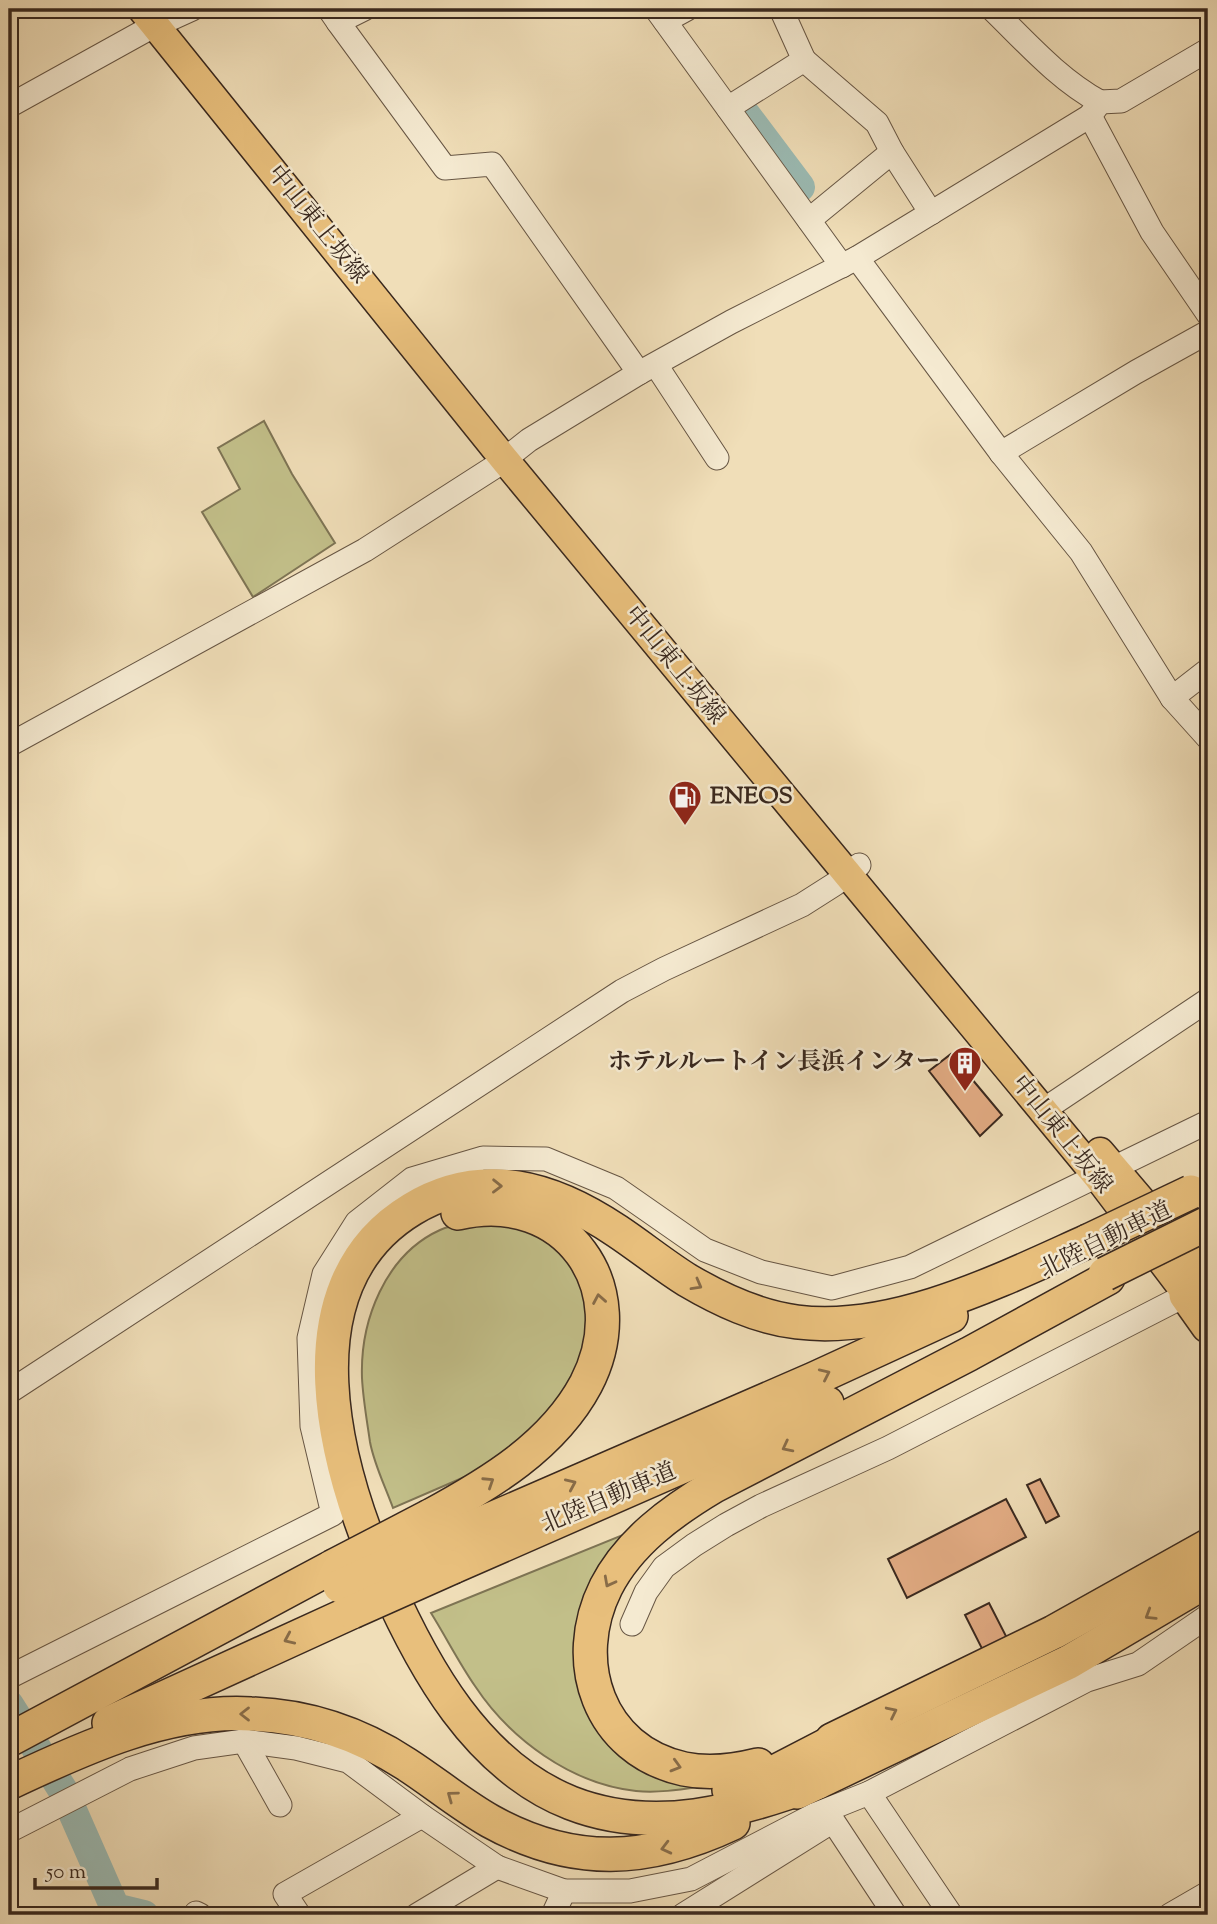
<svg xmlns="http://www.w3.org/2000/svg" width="1217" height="1924" viewBox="0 0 1217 1924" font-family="'Sorts Mill Goudy','Noto Serif JP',serif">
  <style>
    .green { fill: #c2bf89; stroke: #7e7454; stroke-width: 2 }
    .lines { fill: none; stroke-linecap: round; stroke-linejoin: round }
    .river { stroke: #9bbbb4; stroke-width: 30 }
    .building { fill: #e3ac84; stroke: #39281e; stroke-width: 2 }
    .minor-casing { stroke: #675644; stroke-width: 25 }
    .major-casing { stroke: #39281e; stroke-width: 31 }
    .highway-casing { stroke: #39281e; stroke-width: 36 }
    .minor { stroke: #f5ead1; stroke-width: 23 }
    .major { stroke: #e8bf7c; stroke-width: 28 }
    .highway { stroke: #e8bf7c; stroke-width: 33 }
    .highway-bridge-casing { stroke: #39281e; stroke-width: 36; stroke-linecap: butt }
    .highway-bridge { stroke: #e8bf7c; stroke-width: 33 }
    .oneway { stroke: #886c48 }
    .labels { text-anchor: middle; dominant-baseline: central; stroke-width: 5; stroke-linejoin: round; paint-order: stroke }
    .street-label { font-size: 24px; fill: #39281e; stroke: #f5ead1 }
    .poi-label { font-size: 24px; font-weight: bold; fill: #39281e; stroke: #f5ead1; text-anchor: start }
  </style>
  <rect width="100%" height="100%" fill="#f0deb8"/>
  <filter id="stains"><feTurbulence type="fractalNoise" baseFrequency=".00286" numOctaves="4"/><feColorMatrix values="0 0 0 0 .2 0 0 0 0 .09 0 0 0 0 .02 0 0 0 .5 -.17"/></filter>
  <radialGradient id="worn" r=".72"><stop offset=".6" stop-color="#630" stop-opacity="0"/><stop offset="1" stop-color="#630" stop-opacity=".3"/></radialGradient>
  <!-- green -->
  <g class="green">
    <path d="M264,421L292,474L335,543L253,597L202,512L240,489L218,448Z"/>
    <path d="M487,1219L521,1222L574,1263L587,1302V1333L570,1388L509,1452L476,1472L393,1508C385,1486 374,1464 370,1442C367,1421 363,1399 362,1378C360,1321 385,1255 440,1230C454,1224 472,1222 487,1219Z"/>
    <path d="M630,1532L575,1653L578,1687L592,1720L699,1787C678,1790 657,1793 636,1791C571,1784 510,1739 475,1686C459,1663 446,1637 431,1613Z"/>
  </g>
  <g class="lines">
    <!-- river -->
    <g class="river">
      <path d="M739,106L800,187"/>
      <path d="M9,1705L64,1792L115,1908L144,1915"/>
    </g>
  </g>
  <!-- building -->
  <g class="building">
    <path d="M951,1054L1002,1115L980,1136L929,1071Z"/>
    <path d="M1040,1479L1059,1516L1046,1523L1027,1485Z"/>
    <path d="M1006,1499L1026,1537L907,1598L888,1559Z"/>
    <path d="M989,1603L1031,1685L1007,1698L965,1615Z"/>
  </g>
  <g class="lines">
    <defs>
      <g id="minor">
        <path d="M329,9L338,22L364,9"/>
        <path d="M656,9L842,266"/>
        <path d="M992,9C1026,42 1058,79 1100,102"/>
        <path d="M665,21L687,9"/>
        <path d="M338,22L445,168L492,164L639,373"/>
        <path d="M804,60L877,123L892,152L931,213"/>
        <path d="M1100,102L1090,116L1152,232L1208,314"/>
        <path d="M1100,102L1121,101L1208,50"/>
        <path d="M9,106L148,29L192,9"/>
        <path d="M728,108L804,60L781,9"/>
        <path d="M809,220L892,152"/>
        <path d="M857,258L1001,453L1081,552L1172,698L1208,738"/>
        <path d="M656,365L717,458"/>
        <path d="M1001,453L1136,372L1208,332"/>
        <path d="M1172,698L1208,670"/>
        <path d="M9,745L365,550L496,466L529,440L639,373L731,322L857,258L1090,116"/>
        <path d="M1042,1111L1208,1000"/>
        <path d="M9,1392L622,991L664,969L802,905L835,884L859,865"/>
        <path d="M632,1624L646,1592L664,1567L694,1545L726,1525L761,1506L888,1448L1186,1295"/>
        <path d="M9,1677L333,1514L312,1426L309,1338L324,1274L357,1222L412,1179L483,1158L546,1159L616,1188L705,1250L761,1272L832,1288L910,1267L1208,1122"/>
        <path d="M244,1741L280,1805"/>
        <path d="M869,1793L951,1915"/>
        <path d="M9,1831L130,1769L194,1748L244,1741L296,1748L348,1761L422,1816L497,1867L564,1891H630L691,1879L814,1815L869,1793L1087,1680L1138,1664L1208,1616"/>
        <path d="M196,1913L200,1915"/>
        <path d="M299,1915L285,1894L422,1816"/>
        <path d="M417,1915L497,1867"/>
        <path d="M553,1915L564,1891"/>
        <path d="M683,1915L833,1821L895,1915"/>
        <path d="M1170,1915L1208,1893"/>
      </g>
      <g id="major">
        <path d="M142,9L504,459L1098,1177L1199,1310"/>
        <path d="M1100,1152L1208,1279"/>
      </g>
      <g id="highway">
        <path d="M1186,1295L1208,1326"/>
        <path d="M430,1516C489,1484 553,1446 586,1384C636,1288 566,1188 458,1213"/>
        <path d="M441,1541L814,1379L951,1316"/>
        <path d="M453,1567L827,1403"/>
        <path d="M109,1723L352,1612"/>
        <path d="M9,1740L332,1567"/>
        <path d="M832,1740L1054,1632L1208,1546"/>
        <path d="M758,1765C734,1771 708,1774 684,1769C598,1750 569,1661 606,1587C629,1542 672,1511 714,1486L969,1354L1108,1278"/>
        <path d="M818,1782C738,1812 653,1835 571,1803C477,1766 423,1667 385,1581C336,1471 283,1287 412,1209C483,1166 553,1188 617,1231C641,1247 663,1265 687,1280C721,1300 757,1317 797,1322C894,1334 1001,1280 1088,1241"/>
        <path d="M9,1783C83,1748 168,1709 251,1714C307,1716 360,1734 406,1764C434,1782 460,1804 490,1821C573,1867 648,1863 733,1823"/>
        <path d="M729,1790L769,1775L852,1732"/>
        <path d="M797,1792L1069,1662L1208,1580"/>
      </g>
    </defs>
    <!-- minor casing -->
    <use href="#minor" class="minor-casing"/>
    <!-- major casing -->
    <use href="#major" class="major-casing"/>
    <!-- highway casing -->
    <use href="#highway" class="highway-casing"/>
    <!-- minor -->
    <use href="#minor" class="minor"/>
    <!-- major -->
    <use href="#major" class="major"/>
    <!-- highway -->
    <use href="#highway" class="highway"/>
    <defs>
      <g id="highway-bridge">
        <path d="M1088,1241L1191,1192"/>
        <path d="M1105,1274L1208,1223"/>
        <path d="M332,1567L430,1516"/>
        <path d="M340,1586L441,1541"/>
        <path d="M352,1612L453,1567"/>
      </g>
    </defs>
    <!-- highway-bridge casing -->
    <use href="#highway-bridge" class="highway-bridge-casing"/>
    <!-- highway-bridge -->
    <use href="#highway-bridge" class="highway-bridge"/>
  </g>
  <!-- one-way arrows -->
  <defs><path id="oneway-chevron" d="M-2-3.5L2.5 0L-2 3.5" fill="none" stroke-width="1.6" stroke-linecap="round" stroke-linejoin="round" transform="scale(1.75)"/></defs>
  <g class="oneway">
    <use href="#oneway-chevron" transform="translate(497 1186) rotate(1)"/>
    <use href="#oneway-chevron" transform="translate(697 1285) rotate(29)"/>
    <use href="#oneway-chevron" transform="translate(599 1299) rotate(-100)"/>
    <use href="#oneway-chevron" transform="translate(825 1374) rotate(-25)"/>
    <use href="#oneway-chevron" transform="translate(787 1447) rotate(153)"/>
    <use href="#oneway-chevron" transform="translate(489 1482) rotate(-33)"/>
    <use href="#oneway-chevron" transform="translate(571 1484) rotate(-24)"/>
    <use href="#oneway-chevron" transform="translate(609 1582) rotate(118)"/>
    <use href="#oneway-chevron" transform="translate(1150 1615) rotate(148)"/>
    <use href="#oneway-chevron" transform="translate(289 1639) rotate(156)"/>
    <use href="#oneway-chevron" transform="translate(892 1712) rotate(-26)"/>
    <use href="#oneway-chevron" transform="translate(245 1714) rotate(-180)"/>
    <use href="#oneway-chevron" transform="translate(676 1766) rotate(16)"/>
    <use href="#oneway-chevron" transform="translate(452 1796) rotate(-144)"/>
    <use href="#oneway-chevron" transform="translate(666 1848) rotate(166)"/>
  </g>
  <!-- icons -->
  <defs>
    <symbol id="fuel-pin" viewBox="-11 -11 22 30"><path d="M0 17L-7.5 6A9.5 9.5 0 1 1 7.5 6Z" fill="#8f2418" stroke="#f5ead1"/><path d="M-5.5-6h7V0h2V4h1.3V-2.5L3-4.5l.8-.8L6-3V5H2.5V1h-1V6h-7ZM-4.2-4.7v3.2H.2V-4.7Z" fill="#fff"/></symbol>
    <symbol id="building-pin" viewBox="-11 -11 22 30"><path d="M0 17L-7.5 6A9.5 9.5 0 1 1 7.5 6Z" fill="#8f2418" stroke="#f5ead1"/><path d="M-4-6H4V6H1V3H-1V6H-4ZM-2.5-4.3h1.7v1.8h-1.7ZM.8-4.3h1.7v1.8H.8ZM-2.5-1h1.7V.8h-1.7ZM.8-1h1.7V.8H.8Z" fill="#fff"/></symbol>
  </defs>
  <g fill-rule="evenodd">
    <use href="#fuel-pin" x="666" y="778" width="38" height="52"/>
    <use href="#building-pin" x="946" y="1044" width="38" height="52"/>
  </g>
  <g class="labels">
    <!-- street labels -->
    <g class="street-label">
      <text transform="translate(317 225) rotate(51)">中山東上坂線</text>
      <text transform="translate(674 666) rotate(51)">中山東上坂線</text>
      <text transform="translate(1061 1135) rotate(51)">中山東上坂線</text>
      <text transform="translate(1106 1241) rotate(-26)">北陸自動車道</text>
      <text transform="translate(609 1499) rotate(-23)">北陸自動車道</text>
    </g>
    <!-- poi labels -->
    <g class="poi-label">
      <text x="710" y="797">ENEOS</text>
      <text x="940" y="1063" text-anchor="end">ホテルルートイン長浜インター</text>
    </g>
  </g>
  <!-- margin -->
  <rect width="1217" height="1924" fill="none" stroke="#f0deb8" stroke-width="35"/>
  <rect x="10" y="10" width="1196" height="1903" fill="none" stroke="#39281e" stroke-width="3.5"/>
  <rect x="18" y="18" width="1182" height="1889" fill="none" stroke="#39281e" stroke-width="2"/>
  <!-- scale -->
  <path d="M35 1878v10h122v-10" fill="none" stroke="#39281e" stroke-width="3.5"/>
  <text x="46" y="1878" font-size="21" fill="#39281e" stroke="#f5ead1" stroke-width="5" paint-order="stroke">50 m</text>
  <rect width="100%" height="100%" filter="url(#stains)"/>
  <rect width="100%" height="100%" fill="url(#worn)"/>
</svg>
